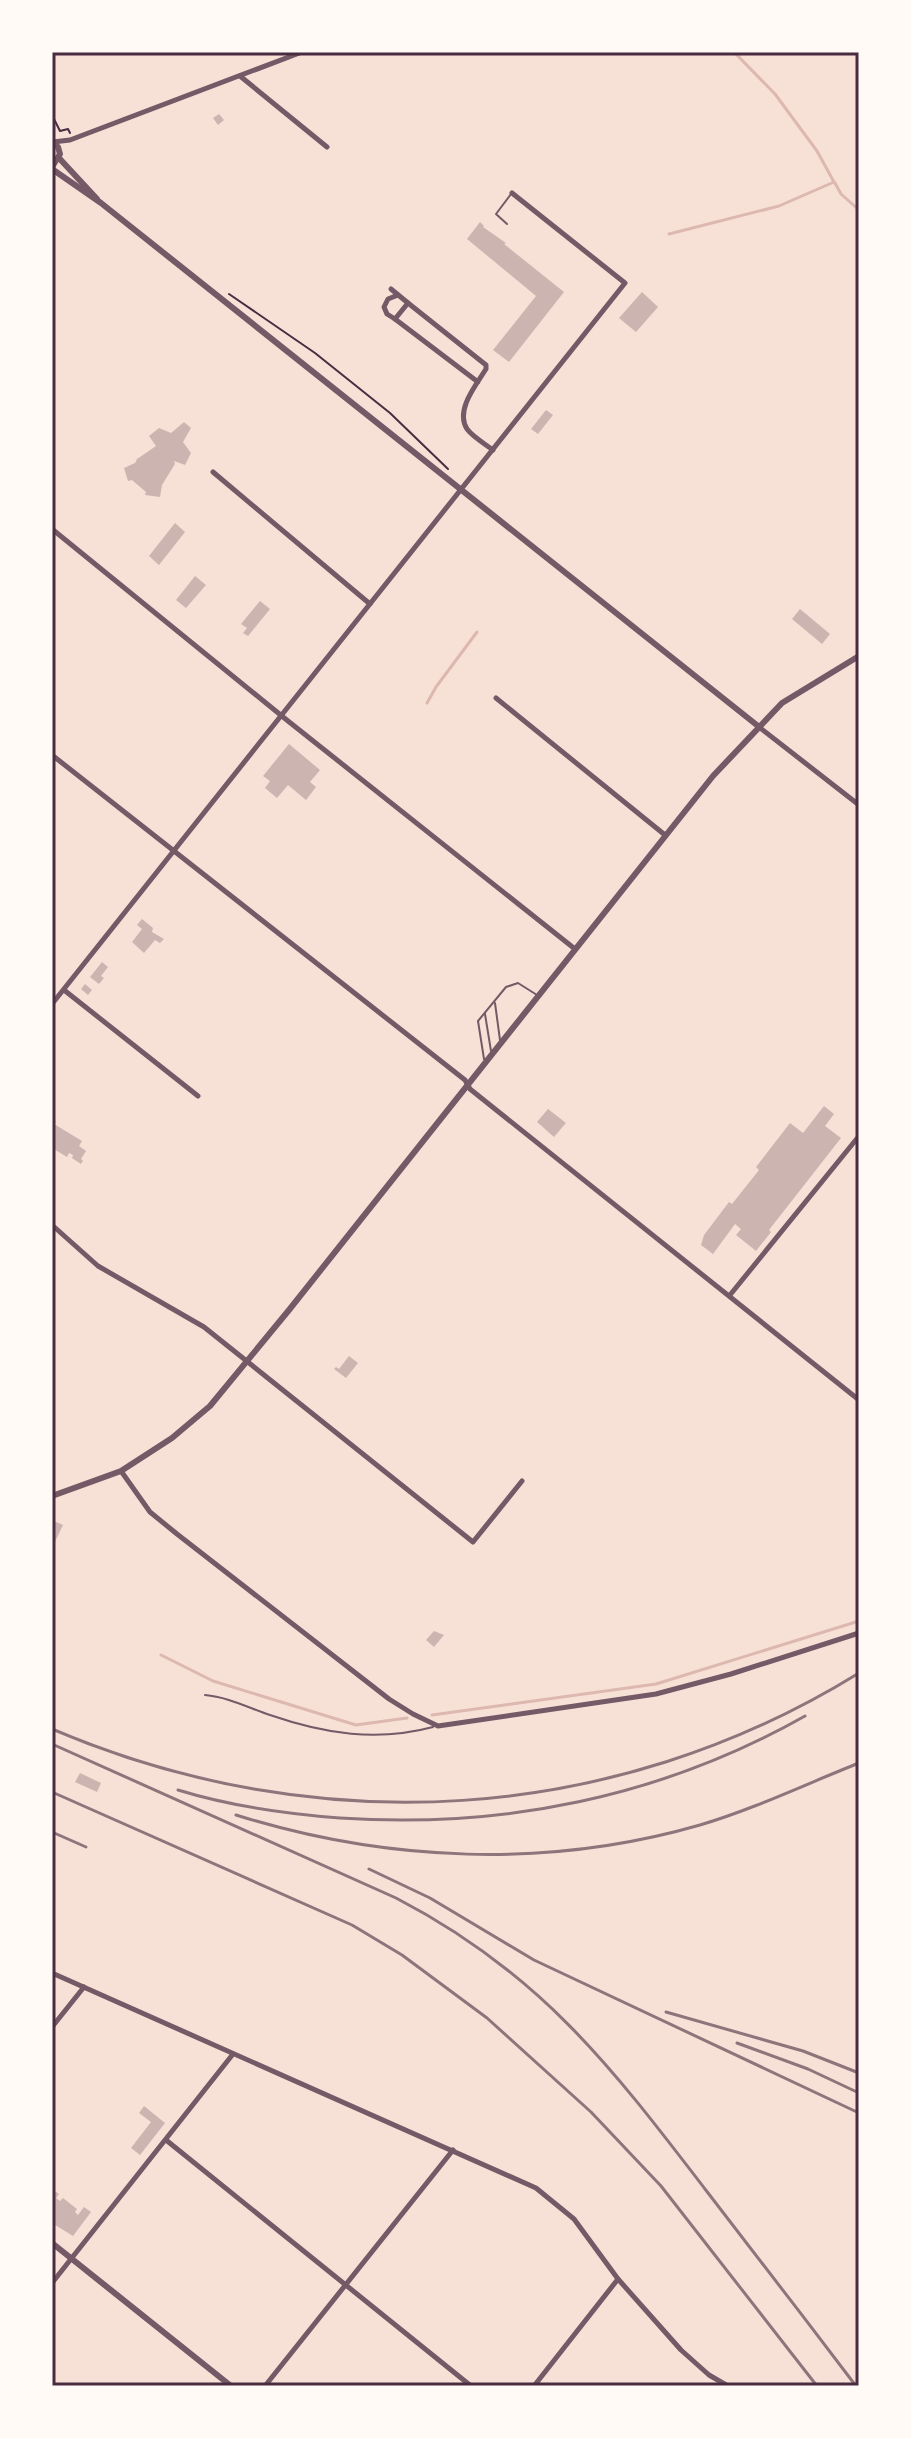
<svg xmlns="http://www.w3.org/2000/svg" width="911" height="2438" viewBox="0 0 911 2438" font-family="Literata,serif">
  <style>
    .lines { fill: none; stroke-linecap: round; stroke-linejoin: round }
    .stream { stroke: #dcb8b0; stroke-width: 3 }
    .building { fill: #ccb4b1 }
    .path { stroke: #4a2c40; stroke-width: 2 }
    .service { stroke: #755966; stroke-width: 2 }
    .minor { stroke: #755966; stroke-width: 5 }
    .tertiary { stroke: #755966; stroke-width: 6 }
    .rail { stroke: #8f747c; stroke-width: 3 }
    .neatline { fill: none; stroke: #4a2c40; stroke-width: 3 }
  </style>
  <rect width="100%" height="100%" fill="#f7e1d7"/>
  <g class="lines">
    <!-- stream -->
    <g class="stream">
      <path d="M835,183L841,194L859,210"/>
      <path d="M669,234L779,206L834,182L817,151L775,94L734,52"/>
      <path d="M427,703L436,687L477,632"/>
      <path d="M161,1655L213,1681L356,1725L407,1718"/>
      <path d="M432,1715L656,1684L859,1621"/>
    </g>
  </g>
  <!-- building -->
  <g class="building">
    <path d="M219,114L224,120L218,125L213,118Z"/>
    <path d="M480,222L484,226L483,227L506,243L504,244L564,292L509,362L493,350L536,296L467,239Z"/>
    <path d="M642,292L658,307L636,332L619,318Z"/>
    <path d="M546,410L553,415L538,434L531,429Z"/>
    <path d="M184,422L191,428L183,442L191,453L185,465L174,461L175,464L162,485L160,497L145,495L146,492L132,480L128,481L124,468L135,463L137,459L156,446L149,436L159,428L171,433Z"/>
    <path d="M175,523L185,532L159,565L149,556Z"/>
    <path d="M195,576L206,585L186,608L176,600Z"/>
    <path d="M260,601L270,609L248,636L243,633L247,628L241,624Z"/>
    <path d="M800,609L830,634L822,644L792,619Z"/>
    <path d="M289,744L320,770L310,782L316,787L306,800L288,785L277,798L265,788L270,781L263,776Z"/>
    <path d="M142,919L153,928L152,932L164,939L160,943L155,940L144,953L132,942L142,929L137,925Z"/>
    <path d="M102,962L108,967L101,976L104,978L99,984L90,977Z"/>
    <path d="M85,984L92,990L88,995L81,989Z"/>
    <path d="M824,1106L834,1114L825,1126L841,1138L769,1230L771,1232L756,1251L736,1235L741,1229L735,1224L713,1254L701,1245L704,1235L729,1202L732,1204L759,1170L756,1167L790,1123L803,1133Z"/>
    <path d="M548,1109L566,1123L554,1137L537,1122Z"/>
    <path d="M52,1119L56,1121L54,1124L82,1141L79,1146L86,1151L81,1159L83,1161L81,1164L72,1158L73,1155L69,1153L67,1157L52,1148Z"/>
    <path d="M349,1356L358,1363L346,1378L334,1369L336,1367L339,1369Z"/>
    <path d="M52,1520L63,1525L52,1548Z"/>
    <path d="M434,1631L444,1635L434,1647L426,1640Z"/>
    <path d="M80,1773L101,1783L97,1792L75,1782Z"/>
    <path d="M144,2106L165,2123L140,2155L131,2148L151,2122L139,2113Z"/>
    <path d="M52,2189L59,2194L56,2198L60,2201L63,2198L77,2209L75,2212L78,2215L84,2207L91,2212L73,2236L52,2223Z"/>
  </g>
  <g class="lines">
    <!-- path -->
    <g class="path">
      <path d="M52,115L60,131L68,129L70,133"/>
      <path d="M229,294L315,353L390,413L448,469"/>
    </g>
    <!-- service -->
    <g class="service">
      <path d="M507,224L496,214L511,194"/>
      <path d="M495,1003L500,1040"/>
      <path d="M485,1014L491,1051"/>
      <path d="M484,1059L478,1021L506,987L518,983L537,995"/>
      <path d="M205,1695C228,1697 249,1708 270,1715C325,1734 377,1742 433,1727"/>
    </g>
    <!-- minor -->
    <g class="minor">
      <path d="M240,76L327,147"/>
      <path d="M53,142L70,140L302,52"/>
      <path d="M391,289L408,303"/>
      <path d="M395,319L387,314L384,307L388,299L398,295"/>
      <path d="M478,382L395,319L408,303L486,365V369C476,385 455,410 467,429C473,437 485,444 493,450"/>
      <path d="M213,472L370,604"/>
      <path d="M52,529L288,721L575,949"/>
      <path d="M496,698L665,835"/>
      <path d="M759,727L859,805"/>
      <path d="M52,755L465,1080L470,1089L859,1400"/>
      <path d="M64,990L198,1096"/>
      <path d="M52,1004L625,283L512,193"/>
      <path d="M52,1225L98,1266L204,1327L473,1542L522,1481"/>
      <path d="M730,1295L859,1136"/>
      <path d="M121,1471L150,1512L177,1534L389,1699L413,1714L438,1726L656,1694L731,1674L859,1633"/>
      <path d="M52,1973L536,2188L574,2219L618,2279L681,2350L709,2375L728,2386"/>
      <path d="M52,2027L84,1987"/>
      <path d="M166,2140L471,2386"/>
      <path d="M52,2283L233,2054"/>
      <path d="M265,2386L453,2150"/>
      <path d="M534,2386L618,2279"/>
    </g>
    <!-- tertiary -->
    <g class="tertiary">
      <path d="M52,141L58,147L60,154L52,167"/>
      <path d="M59,158L97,199"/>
      <path d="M52,169L101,203L758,726"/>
      <path d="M52,1496L121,1471L172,1438L210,1406L289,1310L713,776L782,703L859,656"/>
      <path d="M52,2243L231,2386"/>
    </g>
    <!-- rail -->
    <g class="rail">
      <path d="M52,1729C317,1842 613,1825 859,1673"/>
      <path d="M52,1744L396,1898C539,1972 610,2065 705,2189C756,2255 806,2320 856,2386"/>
      <path d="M178,1790C230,1806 286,1814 340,1818C503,1829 662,1797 805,1716"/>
      <path d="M52,1792L352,1925L402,1955L487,2018L591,2112L661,2186L817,2386"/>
      <path d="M236,1815C386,1862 548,1869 700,1825C754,1809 806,1784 859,1763"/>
      <path d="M52,1832L86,1847"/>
      <path d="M369,1869L430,1898L534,1960L859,2113"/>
      <path d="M666,2012L803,2051L859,2073"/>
      <path d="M737,2043L808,2069L859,2093"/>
    </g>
  </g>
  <!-- border -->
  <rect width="911" height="2438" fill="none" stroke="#fffaf5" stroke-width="108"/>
  <rect x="54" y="54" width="803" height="2330" class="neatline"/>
</svg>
